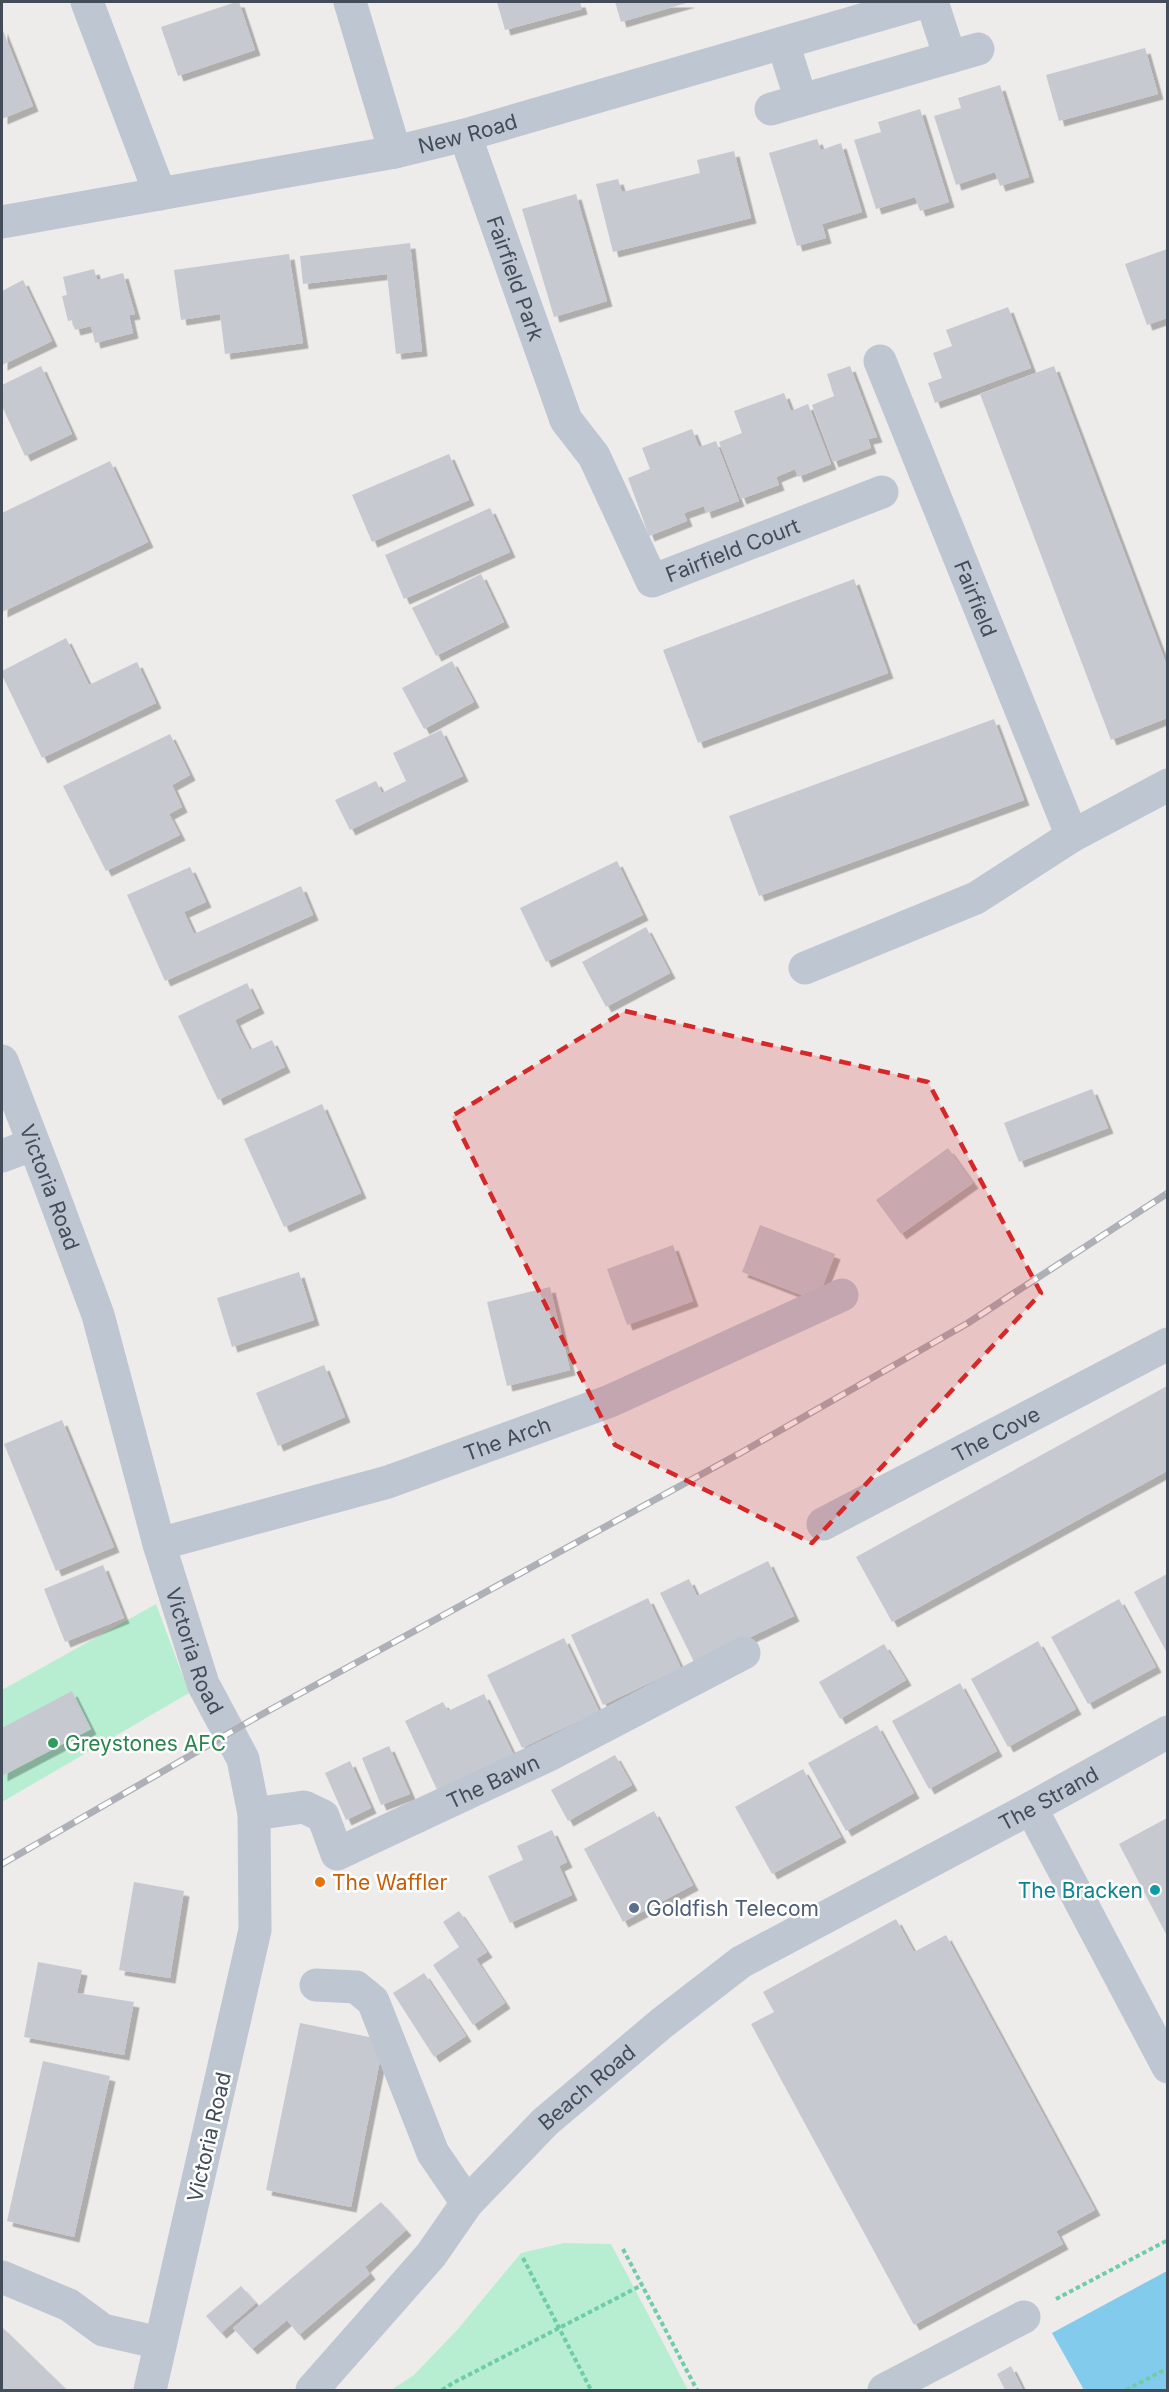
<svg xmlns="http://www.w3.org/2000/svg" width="1169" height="2392" viewBox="0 0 1169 2392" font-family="Inter,sans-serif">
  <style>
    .green { fill: #b7eed2 }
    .water { fill: #83cbec }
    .building { fill: #c7c9d1; filter: url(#shadow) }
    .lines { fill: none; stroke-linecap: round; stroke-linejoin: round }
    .path { stroke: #6fcca8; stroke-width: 4; stroke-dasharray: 4.5 3; stroke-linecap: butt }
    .minor { stroke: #bec6d1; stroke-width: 33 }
    .rail-casing { stroke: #adb0b6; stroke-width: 7 }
    .rail { stroke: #fff; stroke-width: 4.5; stroke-dasharray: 14; stroke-linecap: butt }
    .marked { fill: #d62828; fill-opacity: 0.2; stroke: #d62828; stroke-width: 4.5; stroke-dasharray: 12 8; stroke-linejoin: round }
    .leisure-dot { fill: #2e9e5b; stroke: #fff; stroke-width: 2 }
    .food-dot { fill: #e8710a; stroke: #fff; stroke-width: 2 }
    .culture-dot { fill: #0f9aa8; stroke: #fff; stroke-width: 2 }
    .service-dot { fill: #5c6f8a; stroke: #fff; stroke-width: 2 }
    .labels { text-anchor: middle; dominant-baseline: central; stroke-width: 5; stroke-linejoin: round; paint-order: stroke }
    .street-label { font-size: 21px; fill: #434c59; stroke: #fff }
    .leisure-label { font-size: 21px; fill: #27864d; stroke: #fff; text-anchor: start }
    .food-label { font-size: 21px; fill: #c56008; stroke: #fff; text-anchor: start }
    .culture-label { font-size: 21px; fill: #0d838f; stroke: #fff; text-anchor: end }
    .service-label { font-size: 21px; fill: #4e5e75; stroke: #fff; text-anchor: start }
  </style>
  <defs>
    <filter id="shadow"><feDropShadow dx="5.5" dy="5.5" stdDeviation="0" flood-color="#0004"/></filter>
  </defs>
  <rect width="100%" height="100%" fill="#eeebeb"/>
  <!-- green -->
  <g class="green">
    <path d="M156,1604L189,1693L2,1802V1690Z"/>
    <path d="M564,2243L611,2244L688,2390H391L414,2375L458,2329L521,2253Z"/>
  </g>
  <!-- water -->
  <path class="water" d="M1167,2271V2390H1084L1052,2333Z"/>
  <!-- building -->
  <g class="building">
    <path d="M236,2H239L255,50L178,76L161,27Z"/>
    <path d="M497,2H580L582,9L505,30Z"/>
    <path d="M615,2H690L621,22Z"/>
    <path d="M2,28L33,106L2,119Z"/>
    <path d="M1145,48L1158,94L1059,121L1046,75Z"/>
    <path d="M1000,85L1029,177L1000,186L995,172L956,185L934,116L961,108L958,98Z"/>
    <path d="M920,109L949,202L920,211L915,197L876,209L854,140L881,132L878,122Z"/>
    <path d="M817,139L821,150L841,143L862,212L822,224L826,238L797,246L769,153Z"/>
    <path d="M734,151L751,218L613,252L596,184L618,179L622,192L700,173L697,160Z"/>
    <path d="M576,194L607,301L554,317L522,209Z"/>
    <path d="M410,243L422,351L396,354L387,274L303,284L300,256Z"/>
    <path d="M1167,249V318L1147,325L1125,264Z"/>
    <path d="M289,254L303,343L225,354L220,314L181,320L174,270Z"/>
    <path d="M94,269L97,280L123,273L135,314L129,315L133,333L95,343L91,326L75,330L72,320L68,321L62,296L67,295L63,277Z"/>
    <path d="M23,280L52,341L2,365V291Z"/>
    <path d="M1008,307L1031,368L935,403L928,383L942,378L933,353L952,346L946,330Z"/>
    <path d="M41,366L72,434L25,456L2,406V385Z"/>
    <path d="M850,366L877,437L868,439L871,448L833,462L812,405L834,396L827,374Z"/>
    <path d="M1054,366L1167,666V718L1111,740L980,394Z"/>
    <path d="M784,393L791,411L808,404L831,464L798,477L795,469L776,477L779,485L741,499L719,442L742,433L734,411Z"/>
    <path d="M692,429L699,447L716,441L739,501L706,513L704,506L684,513L687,521L649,536L628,478L650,469L642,448Z"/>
    <path d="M449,454L469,500L372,542L352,495Z"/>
    <path d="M110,461L148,542L2,612V513Z"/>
    <path d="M490,508L510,552L404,599L385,555Z"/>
    <path d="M481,574L504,622L436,656L412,608Z"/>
    <path d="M854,579L888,673L698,743L663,650Z"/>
    <path d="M66,638L89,685L137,662L156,703L42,758L2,675V671Z"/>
    <path d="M452,661L474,702L424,729L402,688Z"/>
    <path d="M994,719L1024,800L759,896L729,816Z"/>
    <path d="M441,730L463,776L350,830L335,800L376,781L382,793L406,781L393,753Z"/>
    <path d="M170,734L190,775L172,785L182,807L169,814L180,835L106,871L63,786Z"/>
    <path d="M617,861L643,915L546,962L520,908Z"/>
    <path d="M190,867L206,902L184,912L194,934L301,886L313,915L165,981L127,895Z"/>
    <path d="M646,927L670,973L606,1007L582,962Z"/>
    <path d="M247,983L259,1008L235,1020L240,1031L250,1050L272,1040L285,1067L218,1100L178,1016Z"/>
    <path d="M1092,1089L1108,1128L1019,1162L1004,1123Z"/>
    <path d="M322,1104L361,1193L284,1227L244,1139Z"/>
    <path d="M948,1148L973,1183L901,1234L876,1200Z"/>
    <path d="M760,1225L835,1254L817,1301L742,1272Z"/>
    <path d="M673,1245L693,1301L627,1325L607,1269Z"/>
    <path d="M299,1272L314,1320L232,1347L217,1298Z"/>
    <path d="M550,1287L570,1370L507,1386L487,1302Z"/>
    <path d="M324,1365L345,1417L278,1446L256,1393Z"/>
    <path d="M1167,1386V1471L892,1622L856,1557Z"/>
    <path d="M62,1420L114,1547L56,1571L4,1444Z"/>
    <path d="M768,1561L794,1616L695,1664L660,1593L689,1579L697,1596Z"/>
    <path d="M103,1565L124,1618L65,1642L44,1589Z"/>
    <path d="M1167,1574V1653L1134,1592Z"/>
    <path d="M648,1598L681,1668L603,1705L571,1635Z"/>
    <path d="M1119,1599L1156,1667L1088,1704L1051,1637Z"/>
    <path d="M564,1638L599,1711L522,1748L487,1675Z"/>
    <path d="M1038,1641L1076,1709L1008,1747L971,1679Z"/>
    <path d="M884,1644L906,1680L840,1719L819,1682Z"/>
    <path d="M960,1683L997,1751L929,1789L892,1721Z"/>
    <path d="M72,1691L91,1729L2,1776V1728Z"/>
    <path d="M484,1694L515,1758L439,1794L405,1721L443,1702L448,1711Z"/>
    <path d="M877,1725L914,1793L846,1831L808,1763Z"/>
    <path d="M389,1746L410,1794L381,1805L362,1758Z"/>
    <path d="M615,1755L632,1785L568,1821L551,1790Z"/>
    <path d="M350,1761L371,1808L346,1820L325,1773Z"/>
    <path d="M803,1769L841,1837L772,1874L735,1807Z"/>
    <path d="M654,1811L693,1885L623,1922L584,1849Z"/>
    <path d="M1167,1818V1936L1119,1844Z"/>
    <path d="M552,1830L567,1862L559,1866L572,1895L510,1923L488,1876L523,1860L517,1846Z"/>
    <path d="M134,1882L184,1891L170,1978L119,1970Z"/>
    <path d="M459,1911L487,1952L476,1959L505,2003L473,2025L433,1965L459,1947L443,1922Z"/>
    <path d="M896,1919L914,1952L946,1935L1095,2210L1056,2231L1063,2244L914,2325L751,2024L774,2012L763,1992Z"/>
    <path d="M38,1962L82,1970L77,1993L134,2002L124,2055L24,2037Z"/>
    <path d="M424,1973L466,2036L434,2057L393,1993Z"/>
    <path d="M300,2023L384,2040L351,2207L266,2190Z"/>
    <path d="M43,2061L110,2076L74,2237L7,2221Z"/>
    <path d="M381,2202L406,2230L365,2267L370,2274L299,2335L287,2320L252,2349L233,2328Z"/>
    <path d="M241,2286L256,2303L221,2333L206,2316Z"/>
    <path d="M2,2327L67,2390H2Z"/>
    <path d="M1011,2366L1023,2390H1005L997,2374Z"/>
  </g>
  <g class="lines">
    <!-- path -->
    <g class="path">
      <path d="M623,2249L697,2390"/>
      <path d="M523,2258L591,2390"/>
      <path d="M1056,2299L1168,2240"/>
      <path d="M442,2390L453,2383L642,2285"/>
      <path d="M1126,2390L1168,2368"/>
    </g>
    <!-- minor -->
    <g class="minor">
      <path d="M87,2L160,194"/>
      <path d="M350,2L395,152"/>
      <path d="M932,2L950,57"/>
      <path d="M783,43L801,100"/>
      <path d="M771,109L978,49"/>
      <path id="s1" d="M465,135L566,420L594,456L652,581L882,492"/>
      <path id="s2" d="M2,222L395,152L465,135L924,2"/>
      <path id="s3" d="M880,361L1072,836"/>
      <path d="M805,968L976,898L1072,836L1168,785"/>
      <path id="s4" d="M2,1061L49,1183L98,1315L159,1544L203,1684L243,1759L254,1814L255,1930L150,2390"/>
      <path d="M2,1156L34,1144"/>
      <path id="s5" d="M823,1524L1168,1344"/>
      <path id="s6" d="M159,1544L388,1482L610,1401L842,1295"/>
      <path d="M1031,1808L1168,2067"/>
      <path id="s7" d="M254,1814L304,1807L323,1816L337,1854L551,1754L744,1653"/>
      <path d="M316,1985L356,1987L373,2001L433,2153L467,2203"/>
      <path d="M2,2277L69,2305L103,2330L160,2343"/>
      <path id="s8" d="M312,2390L431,2255L467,2203L545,2122L662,2023L741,1962L1031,1808L1168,1732"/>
      <path d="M884,2390L1024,2317"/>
    </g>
    <defs>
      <path id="rail" d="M2,1864L257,1717L744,1451L968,1323L1168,1193"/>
    </defs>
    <!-- rail casing -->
    <use href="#rail" class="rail-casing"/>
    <!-- rail -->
    <use href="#rail" class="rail"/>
  </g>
  <!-- marked area -->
  <path class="marked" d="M625,1011L928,1082L1041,1293L812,1543L615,1445L452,1116Z"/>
  <!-- markers -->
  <circle class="leisure-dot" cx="53" cy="1743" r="6"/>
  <circle class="food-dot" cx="320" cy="1882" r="6"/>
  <circle class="culture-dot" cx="1155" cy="1890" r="6"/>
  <circle class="service-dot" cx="634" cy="1908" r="6"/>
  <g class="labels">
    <!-- street labels -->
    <g class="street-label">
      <text stroke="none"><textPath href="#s2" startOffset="474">New Road</textPath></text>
      <text stroke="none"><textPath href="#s1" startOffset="152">Fairfield Park</textPath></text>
      <text stroke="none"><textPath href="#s1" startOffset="572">Fairfield Court</textPath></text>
      <text stroke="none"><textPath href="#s3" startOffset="256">Fairfield</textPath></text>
      <text stroke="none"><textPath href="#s4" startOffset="135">Victoria Road</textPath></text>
      <text stroke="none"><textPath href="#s5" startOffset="195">The Cove</textPath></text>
      <text stroke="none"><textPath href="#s6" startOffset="364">The Arch</textPath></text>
      <text stroke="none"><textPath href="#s4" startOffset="621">Victoria Road</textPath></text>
      <text stroke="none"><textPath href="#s7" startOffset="284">The Bawn</textPath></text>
      <text stroke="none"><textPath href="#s8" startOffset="957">The Strand</textPath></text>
      <text stroke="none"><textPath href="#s8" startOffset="410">Beach Road</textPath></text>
      <text transform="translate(209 2137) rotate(-77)">Victoria Road</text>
    </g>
    <!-- leisure labels -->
    <g class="leisure-label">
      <text x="65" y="1743">Greystones AFC</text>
    </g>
    <!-- food labels -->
    <g class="food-label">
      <text x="332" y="1882">The Waffler</text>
    </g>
    <!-- culture labels -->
    <g class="culture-label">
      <text x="1143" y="1890">The Bracken</text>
    </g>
    <!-- service labels -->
    <g class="service-label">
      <text x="646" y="1908">Goldfish Telecom</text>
    </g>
  </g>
  <!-- border -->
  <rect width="1169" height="2392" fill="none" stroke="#434c59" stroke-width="6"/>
</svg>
